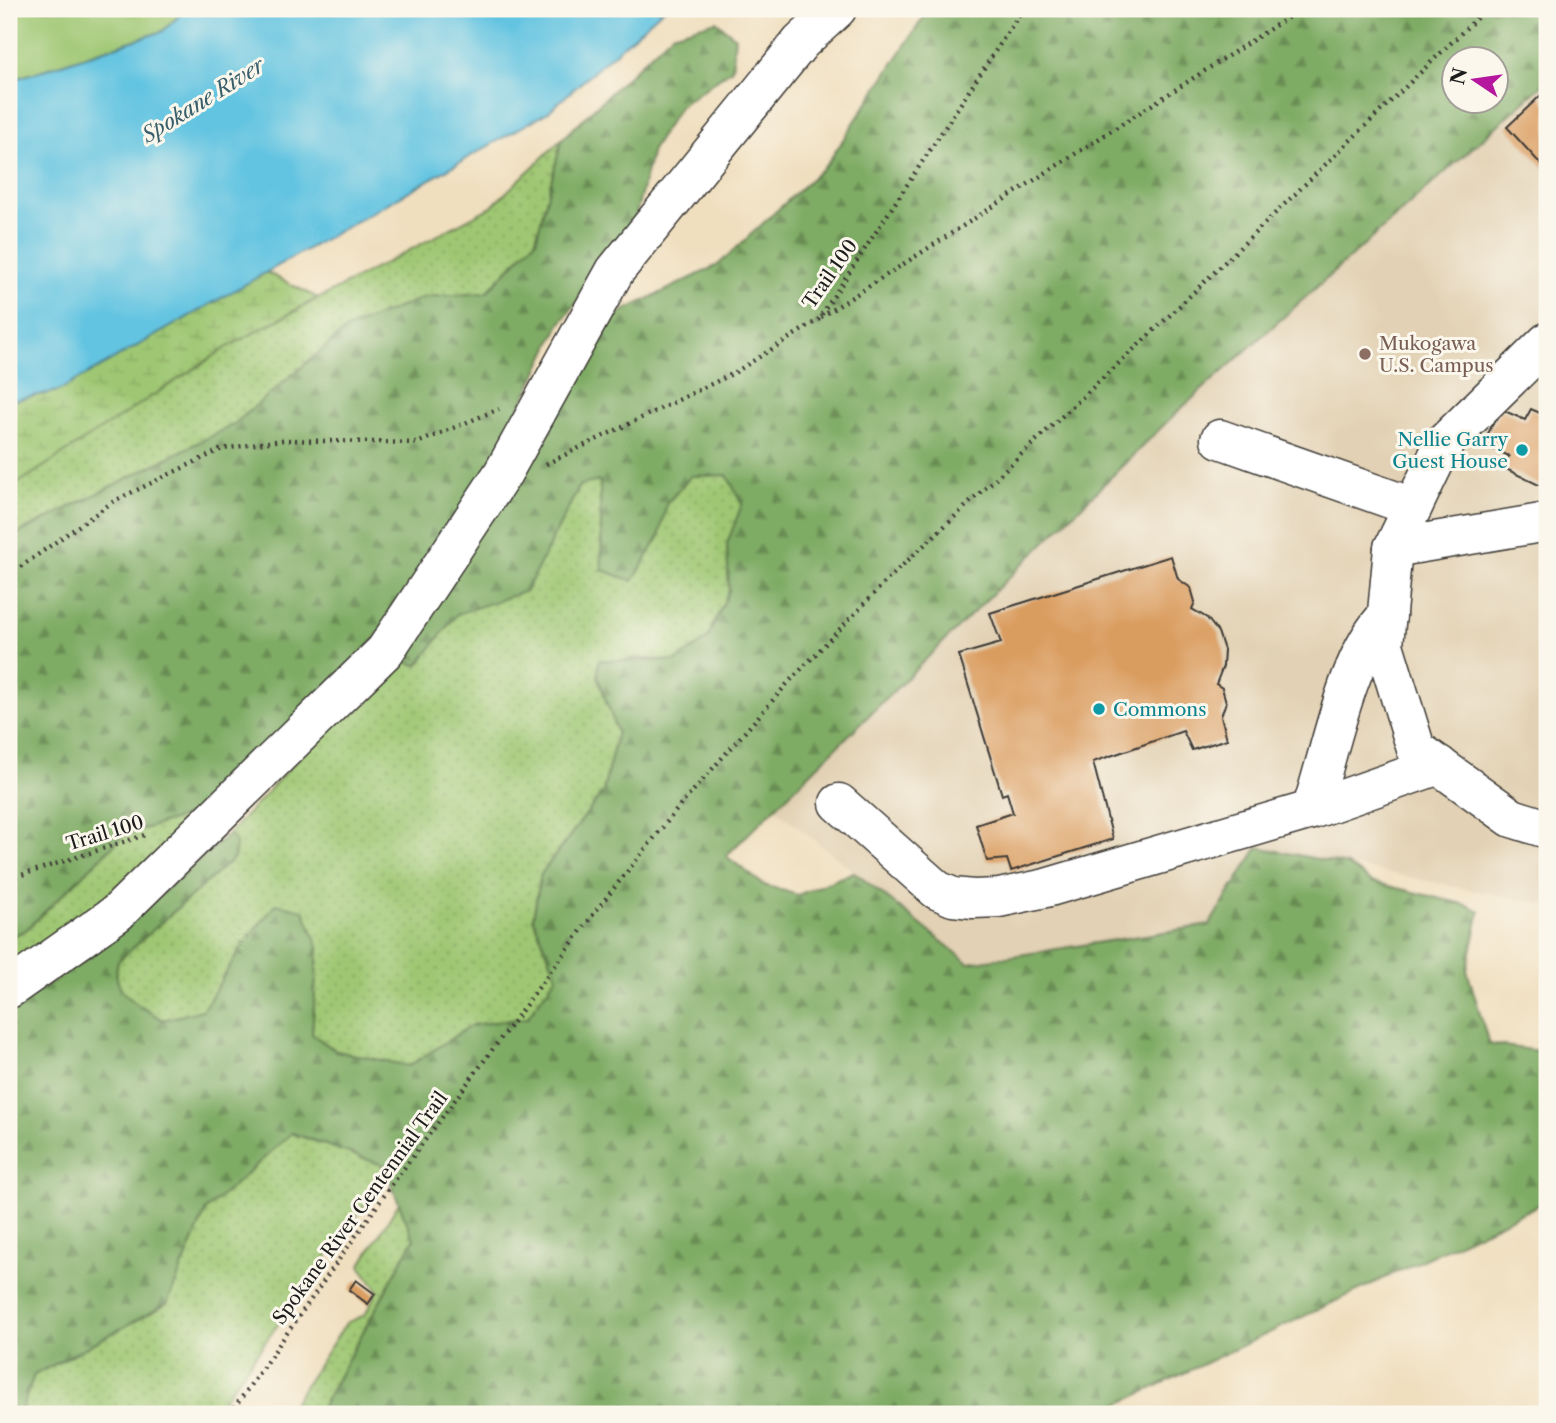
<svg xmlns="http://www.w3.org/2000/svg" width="1556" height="1423" viewBox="0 0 1556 1423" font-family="'Libre Caslon Text',serif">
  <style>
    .built { fill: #e2d1b4 }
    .grass { fill: url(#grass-dots); stroke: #5e7248; stroke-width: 2 }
    .forest { fill: url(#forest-firs); stroke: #4e6440; stroke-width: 2; fill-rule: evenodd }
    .wetland { fill: url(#wetland-marsh); stroke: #5e7248; stroke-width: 2 }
    .park { fill: #9fc773; stroke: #5e7248; stroke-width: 2 }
    .water { fill: #63c4e1; stroke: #40707e; stroke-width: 2 }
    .building { fill: #da9d61 }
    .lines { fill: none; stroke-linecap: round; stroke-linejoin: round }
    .minor-casing { stroke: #3c3934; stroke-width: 41 }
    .path { stroke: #3c3934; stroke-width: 4.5; stroke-dasharray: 2 5; stroke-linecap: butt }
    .minor { stroke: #fff; stroke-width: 38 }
    .education-dot { fill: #8d6e63; stroke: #fbf7ec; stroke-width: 2.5 }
    .culture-dot { fill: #0f9aa8; stroke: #fbf7ec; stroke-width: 2.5 }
    .labels { text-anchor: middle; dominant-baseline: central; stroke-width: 6; stroke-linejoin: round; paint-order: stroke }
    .street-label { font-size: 19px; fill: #1c1c1c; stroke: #fbf7ec }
    .education-label { font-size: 19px; fill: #785e54; stroke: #fbf7ec; text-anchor: start }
    .culture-label { font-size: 19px; fill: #0d838f; stroke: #fbf7ec; text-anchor: end }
    .water-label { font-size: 21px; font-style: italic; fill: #385f6b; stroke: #fbf7ec }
  </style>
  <defs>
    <pattern id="grass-dots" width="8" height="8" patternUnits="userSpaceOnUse" patternTransform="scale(1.75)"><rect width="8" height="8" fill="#9fc773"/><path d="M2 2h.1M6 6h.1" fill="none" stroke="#88aa63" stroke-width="1.8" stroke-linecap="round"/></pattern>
    <pattern id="forest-firs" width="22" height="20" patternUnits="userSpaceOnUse" patternTransform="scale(1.75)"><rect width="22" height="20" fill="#7fac65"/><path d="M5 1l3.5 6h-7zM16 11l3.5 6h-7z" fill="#678b52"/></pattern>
    <pattern id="wetland-marsh" width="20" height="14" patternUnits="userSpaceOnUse" patternTransform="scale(1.75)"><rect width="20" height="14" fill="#9fc773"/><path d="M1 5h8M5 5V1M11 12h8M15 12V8" fill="none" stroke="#88aa63"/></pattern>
  </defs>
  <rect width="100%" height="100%" fill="#fbf7ec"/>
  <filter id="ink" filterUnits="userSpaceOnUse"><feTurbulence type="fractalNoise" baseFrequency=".0143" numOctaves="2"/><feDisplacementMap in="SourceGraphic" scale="14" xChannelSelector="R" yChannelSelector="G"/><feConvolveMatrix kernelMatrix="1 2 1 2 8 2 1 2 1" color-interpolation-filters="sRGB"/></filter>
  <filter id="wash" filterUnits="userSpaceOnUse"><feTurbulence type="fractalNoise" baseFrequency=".00686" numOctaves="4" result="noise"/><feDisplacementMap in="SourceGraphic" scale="28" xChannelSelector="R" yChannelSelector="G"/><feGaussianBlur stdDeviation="1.57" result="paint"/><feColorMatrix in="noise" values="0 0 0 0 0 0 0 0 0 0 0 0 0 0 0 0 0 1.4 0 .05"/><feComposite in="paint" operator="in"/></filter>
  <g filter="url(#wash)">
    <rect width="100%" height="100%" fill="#f0dfbf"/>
    <!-- built -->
    <path class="built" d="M1547,9V905L1258,847L1209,925L969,963L773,807L1051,498L1454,102H1496V60Z"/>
    <!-- grass -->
    <g class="grass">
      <path d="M562,139L536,240L486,293L425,297L348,328L233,425L9,538V489L229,346L491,207Z"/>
      <path d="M727,475L743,504L727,544L729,591L707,639L676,661L633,658L598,677L617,732L603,792L541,874L533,918L557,976L527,1018L472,1025L409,1066L336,1051L312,1034L318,947L304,911L276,904L244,943L203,1010L163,1020C139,1005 109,994 118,961L234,858L236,843L229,834L390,658L418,665L456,614L526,591L580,485L600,480L602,570L659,537L667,503L691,476Z"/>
      <path d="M202,811L98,910L9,976V938L26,930L124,835Z"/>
      <path d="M291,1133L383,1165L387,1174L213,1414H20L34,1375L167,1304L206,1210Z"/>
      <path d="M399,1203L414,1239L318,1414H286L346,1323L365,1315L378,1290L360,1266Z"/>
    </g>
    <!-- forest -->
    <g class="forest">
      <path d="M929,9H1547V81L1174,415L726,856L764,885L798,895L854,872L969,963L1209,925L1258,847L1347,865L1372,882L1467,905L1480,911L1467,970L1489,1044L1547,1052V1201L1098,1414H318L414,1239L383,1165L292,1133L206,1210L167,1304L34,1375L20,1414H9V1010L83,962L229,834L236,843L234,858L118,961C109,994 139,1005 163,1020L203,1010L244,943L276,904L304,910L318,947L312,1034L336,1051L409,1066L472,1025L527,1018L557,976L533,918L541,874L603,792L617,732L598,677L599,660L676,661L707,639L729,591L727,544L742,504L727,475L691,476L667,503L659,537L633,581L602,570L600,481L580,485L526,591L457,614L418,665L390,658L585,341L623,311L718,265L827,164ZM1454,60H1496V102H1454Z"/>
      <path d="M716,21L735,37L732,69L680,106L652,150L632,231L560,324L480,490L374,640L202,811L124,835L26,930L9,938V538L233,425L348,328L425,297L486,293L536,240L562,139L672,34Z"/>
    </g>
    <!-- wetland -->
    <path class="wetland" d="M266,272L318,298L229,346L9,489V401L58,391Z"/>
    <!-- park -->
    <path class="park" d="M9,9H186L163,31L9,81Z"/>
    <!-- water -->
    <path class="water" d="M186,9H664L548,112L58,391L9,401V81L163,31Z"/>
    <g id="blocks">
      <!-- building -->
      <g class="building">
        <path d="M1540,96L1547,105V171L1507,127Z"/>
        <path d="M1500,409L1525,420L1531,409L1547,416V489L1504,468L1509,456L1483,444Z"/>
        <path d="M1171,556L1178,579L1191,588L1195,602L1192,609L1207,618L1218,632L1224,650L1223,666L1216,684L1222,688L1226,702L1221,716L1227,739L1192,750L1183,731L1093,762L1113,839L1011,871L1007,859L987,861L976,825L1013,813L1007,793L1002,795L959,655L1001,643L990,613Z"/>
        <path d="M356,1280L375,1294L368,1304L349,1290Z"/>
      </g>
    </g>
  </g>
  <g filter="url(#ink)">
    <use href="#blocks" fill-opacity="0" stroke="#3c3934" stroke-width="2"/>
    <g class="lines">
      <defs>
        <g id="minor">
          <path d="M1220,439L1413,507"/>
          <path d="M1547,522L1393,548L1384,645L1416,749L1512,818L1547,829"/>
          <path d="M1393,548L1444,443L1547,342"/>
          <path d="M839,803L937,890L953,897L973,899L999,898L1046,888L1311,810L1439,765"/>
          <path d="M1311,810C1330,755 1346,656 1387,616"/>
          <path d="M9,989L117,913L385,651L503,473L615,271L801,42L837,9"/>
        </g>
      </defs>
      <!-- minor casing -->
      <use href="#minor" class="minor-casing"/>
      <!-- path -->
      <g class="path">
        <path d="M821,317L1301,9"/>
        <path d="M546,464L734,373L818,320L1023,9"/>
        <path d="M9,575L114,501L222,449L283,440L417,443L499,409"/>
        <path d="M9,879L148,834"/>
        <path d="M230,1414L393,1183L598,908L679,807L787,684L888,579L1165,320L1486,9"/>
      </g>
      <!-- minor -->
      <use href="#minor" class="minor"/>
    </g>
  </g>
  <!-- markers -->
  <circle class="education-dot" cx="1365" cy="354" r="7"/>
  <g class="culture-dot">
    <circle cx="1522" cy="450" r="7"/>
    <circle cx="1099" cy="709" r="7"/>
  </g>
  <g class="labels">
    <!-- street labels -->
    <g class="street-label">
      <text transform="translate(830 274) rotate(-55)">Trail 100</text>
      <text transform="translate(105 833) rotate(-17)">Trail 100</text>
      <text transform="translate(360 1208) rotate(-54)">Spokane River Centennial Trail</text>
    </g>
    <!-- education labels -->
    <g class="education-label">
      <text x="1379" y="343">Mukogawa<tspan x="1379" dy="22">U.S. Campus</tspan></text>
    </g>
    <!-- culture labels -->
    <g class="culture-label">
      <text x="1508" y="439">Nellie Garry<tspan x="1508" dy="22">Guest House</tspan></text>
      <text x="1113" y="709" text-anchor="start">Commons</text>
    </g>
    <!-- water labels -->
    <g class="water-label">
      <text transform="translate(203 100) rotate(-32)">Spokane River</text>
    </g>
  </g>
  <!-- margin -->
  <rect width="1556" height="1423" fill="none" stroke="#fbf7ec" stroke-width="35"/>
  <!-- north arrow -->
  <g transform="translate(1475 80) rotate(283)"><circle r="33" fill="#fbf7ec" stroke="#a29f99" stroke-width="2"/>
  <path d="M0-5L12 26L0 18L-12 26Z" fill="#b5179e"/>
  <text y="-10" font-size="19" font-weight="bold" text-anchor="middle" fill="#1c1c1c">N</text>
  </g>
</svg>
